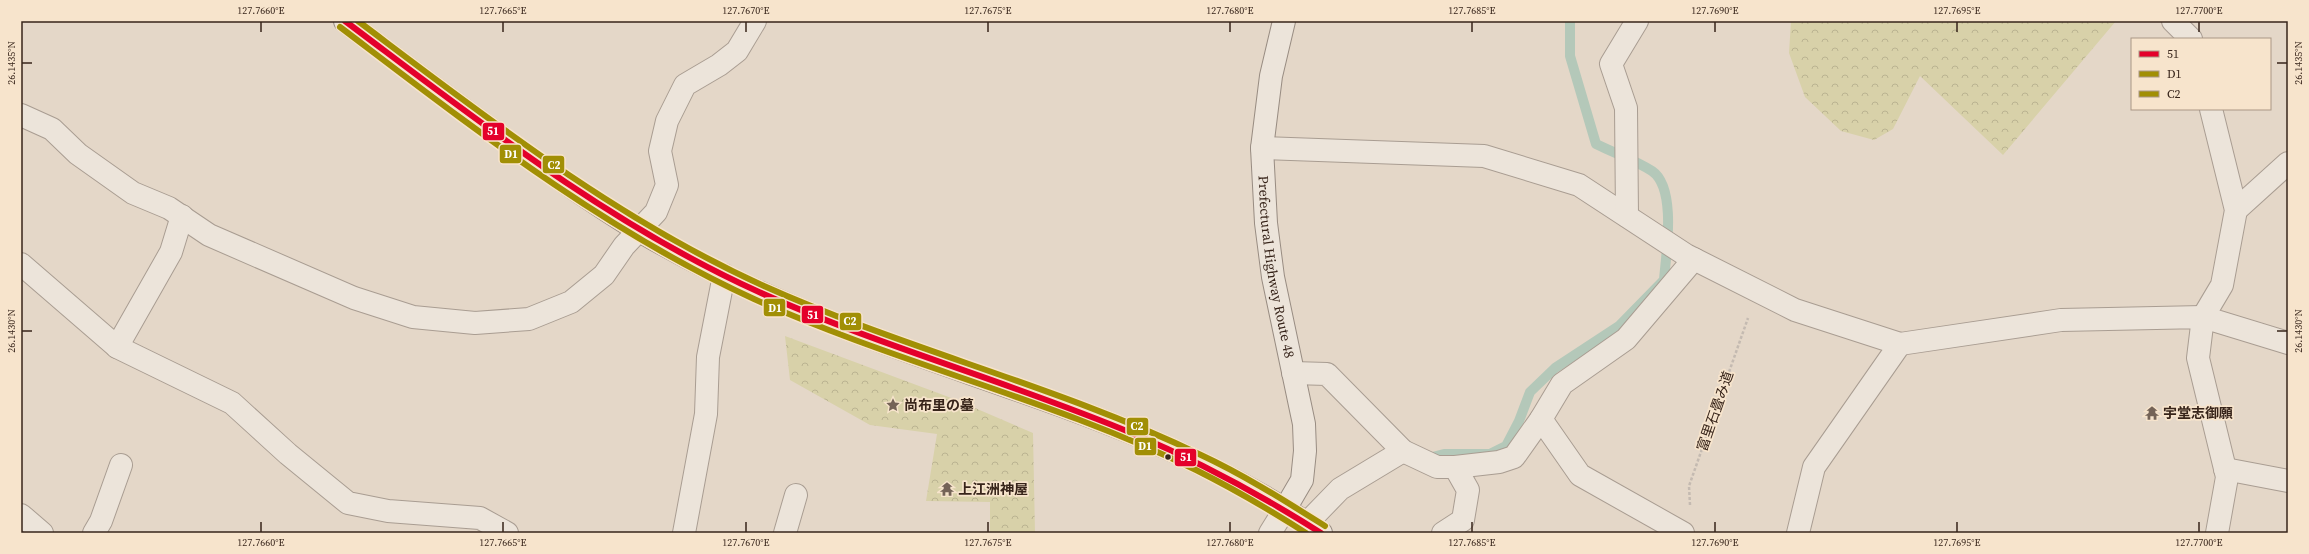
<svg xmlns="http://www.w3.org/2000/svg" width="2309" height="554" viewBox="0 0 2309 554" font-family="'Source Serif 4','Noto Sans JP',serif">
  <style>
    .forest { fill: url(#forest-crowns) }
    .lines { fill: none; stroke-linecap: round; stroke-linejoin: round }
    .stream { stroke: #b4c8b9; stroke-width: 10 }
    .minor-casing { stroke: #a99d92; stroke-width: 24 }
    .tertiary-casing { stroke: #a99d92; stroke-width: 24 }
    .secondary-casing { stroke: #988c82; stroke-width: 24 }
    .path { stroke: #c4bab1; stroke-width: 2.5; stroke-dasharray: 3 2; stroke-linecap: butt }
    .minor { stroke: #ece4da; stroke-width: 22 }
    .tertiary { stroke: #ece4da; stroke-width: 22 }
    .secondary { stroke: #ece4da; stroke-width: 22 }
    .bus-1-casing { stroke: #f7e4cc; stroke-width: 9 }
    .bus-2-casing { stroke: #f7e4cc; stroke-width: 9 }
    .bus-3-casing { stroke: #f7e4cc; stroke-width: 9 }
    .bus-1 { stroke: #e4002b; stroke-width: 6 }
    .bus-2 { stroke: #a18f05; stroke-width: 6 }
    .bus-3 { stroke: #a18f05; stroke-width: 6 }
    .ticks { fill: none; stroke: #37241a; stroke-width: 1.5 }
    .bus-dot { fill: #37241a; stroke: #f7e4cc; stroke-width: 1.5 }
    .labels { text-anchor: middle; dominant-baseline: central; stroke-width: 3.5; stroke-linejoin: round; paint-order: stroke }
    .street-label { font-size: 14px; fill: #37241a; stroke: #f7e4cc }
    .poi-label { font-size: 14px; font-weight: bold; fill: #37241a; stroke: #f7e4cc; text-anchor: start }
    .line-badge { stroke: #f7e4cc; stroke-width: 1.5 }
    .badge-label { font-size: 11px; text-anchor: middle; font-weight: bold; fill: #fff }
    .neatline { fill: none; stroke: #37241a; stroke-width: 1.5 }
    .ticks-label { font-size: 10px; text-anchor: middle; fill: #37241a }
  </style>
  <defs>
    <pattern id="forest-crowns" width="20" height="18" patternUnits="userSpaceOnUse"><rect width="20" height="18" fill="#d8d1a9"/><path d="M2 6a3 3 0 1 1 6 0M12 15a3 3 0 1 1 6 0" fill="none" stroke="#bab391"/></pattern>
  </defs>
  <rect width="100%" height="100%" fill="#e4d7c8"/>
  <!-- forest -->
  <g class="forest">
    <path d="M1791,21H2116L2003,155L1920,76L1893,129L1874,140L1841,131L1805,97L1789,53Z"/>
    <path d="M785,336L954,399L1033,433L1035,533H990V502L926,501L937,434L870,425L790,380Z"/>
  </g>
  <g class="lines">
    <!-- stream -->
    <path class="stream" d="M1425,459L1444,454H1490L1506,446L1519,421L1530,392L1555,368L1619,326L1664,280C1666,254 1677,188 1652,171C1635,160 1614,153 1596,144L1570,56V21"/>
    <defs>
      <g id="minor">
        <path d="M2173,21L2191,39"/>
        <path d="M2211,109L2236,210L2222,285L2203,317L2288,343"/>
        <path d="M21,115L52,129L78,154L133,193L169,208L209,235L354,298L413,317L475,323L529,319L571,302L604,275L624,246L656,212L667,185L660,151L667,121L685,85L719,65L737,51L755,21"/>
        <path d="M1262,148L1484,156L1579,185L1686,255L1795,310L1900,344L2061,320L2203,317L2198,358L2227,477L2217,533"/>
        <path d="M2236,210L2288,163"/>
        <path d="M1627,216L1626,108L1611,64L1637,21"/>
        <path d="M21,264L117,347L232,403L288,454L348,503L388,511L480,518L507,533"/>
        <path d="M117,347L171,252L182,216"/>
        <path d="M1293,373L1327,374L1403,451L1437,467H1455L1499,462L1514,457L1541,419"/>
        <path d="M2225,469L2288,481"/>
        <path d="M21,515L42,533"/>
        <path d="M1307,523L1340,489L1403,451"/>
        <path d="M94,533L101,521L121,465"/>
        <path d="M684,533L706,414L708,357L724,275"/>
        <path d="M785,533L796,495"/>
        <path d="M1443,533L1463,520L1468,490L1455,467"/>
        <path d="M1683,533L1580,475L1541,419L1562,384L1626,339L1694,259"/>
        <path d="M1798,533L1814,467L1900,344"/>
      </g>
      <path id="tertiary" d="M1270,533L1285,509"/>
      <g id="secondary">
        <path d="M345,21C406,67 467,113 529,157C565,182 602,209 640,231C691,261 745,287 800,310C974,383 1164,423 1321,533"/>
        <path id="s1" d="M1284,21L1271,76L1262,148L1266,223L1273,277L1304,424L1305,451L1302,480L1285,509"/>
      </g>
    </defs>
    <!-- minor casing -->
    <use href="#minor" class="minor-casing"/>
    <!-- tertiary casing -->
    <use href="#tertiary" class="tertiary-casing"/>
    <!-- secondary casing -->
    <use href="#secondary" class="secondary-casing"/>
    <!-- path -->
    <path class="path" d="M1690,505L1689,486L1748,318"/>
    <!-- minor -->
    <use href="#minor" class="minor"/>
    <!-- tertiary -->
    <use href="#tertiary" class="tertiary"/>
    <!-- secondary -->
    <use href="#secondary" class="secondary"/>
    <defs>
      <path id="bus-1" d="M345,21C477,120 608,224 759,292C881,347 1011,382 1134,434C1200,462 1261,495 1321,533"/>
      <path id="bus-2" d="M340,27C472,127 603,230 754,299C898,364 1054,400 1196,470C1234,489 1270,510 1306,533"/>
      <path id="bus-3" d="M358,21C487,118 616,219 764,286C907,350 1060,387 1201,455C1244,475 1285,501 1325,526"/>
    </defs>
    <!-- bus-1 casing -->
    <use href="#bus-1" class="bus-1-casing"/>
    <!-- bus-2 casing -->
    <use href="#bus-2" class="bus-2-casing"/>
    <!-- bus-3 casing -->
    <use href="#bus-3" class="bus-3-casing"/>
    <!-- bus-1 -->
    <use href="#bus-1" class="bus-1"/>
    <!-- bus-2 -->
    <use href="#bus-2" class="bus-2"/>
    <!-- bus-3 -->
    <use href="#bus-3" class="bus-3"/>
  </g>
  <!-- ticks -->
  <path class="ticks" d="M261,22V32M503,22V32M746,22V32M988,22V32M1230,22V32M1472,22V32M1715,22V32M1957,22V32M2199,22V32M22,63H32M2277,63H2287M22,331H32M2277,331H2287M261,522V532M503,522V532M746,522V532M988,522V532M1230,522V532M1472,522V532M1715,522V532M1957,522V532M2199,522V532"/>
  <!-- icons -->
  <defs>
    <symbol id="sight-bare" viewBox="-9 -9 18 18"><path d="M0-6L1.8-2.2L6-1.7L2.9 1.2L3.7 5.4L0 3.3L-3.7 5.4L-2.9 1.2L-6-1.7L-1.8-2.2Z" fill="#746357" stroke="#f7e4cc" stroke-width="2.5" paint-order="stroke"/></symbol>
    <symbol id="temple-bare" viewBox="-9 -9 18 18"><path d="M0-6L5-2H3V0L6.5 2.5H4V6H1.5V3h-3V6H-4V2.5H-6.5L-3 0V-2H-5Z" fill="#746357" stroke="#f7e4cc" stroke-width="2.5" paint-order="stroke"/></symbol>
  </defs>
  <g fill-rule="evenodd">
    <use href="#sight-bare" x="883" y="395" width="20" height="20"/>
    <use href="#temple-bare" x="2142" y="403" width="20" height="20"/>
    <use href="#temple-bare" x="937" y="479" width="20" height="20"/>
  </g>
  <!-- markers -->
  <circle class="bus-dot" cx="1168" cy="457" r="3.5"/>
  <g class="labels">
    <!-- street labels -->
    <g class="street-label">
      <text stroke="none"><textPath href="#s1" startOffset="249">Prefectural Highway Route 48</textPath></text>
      <text transform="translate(1715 411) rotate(-71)">富里石畳み道</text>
    </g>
    <!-- poi labels -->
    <g class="poi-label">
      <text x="904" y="405">尚布里の墓</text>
      <text x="2163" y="413">宇堂志御願</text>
      <text x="958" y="489">上江洲神屋</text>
    </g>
  </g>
  <g class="line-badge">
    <rect x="482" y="122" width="23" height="19" rx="4" fill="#e4002b"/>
    <rect x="499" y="144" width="23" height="20" rx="4" fill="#a18f05"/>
    <rect x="542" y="155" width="23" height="19" rx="4" fill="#a18f05"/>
    <rect x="763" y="298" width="23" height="19" rx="4" fill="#a18f05"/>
    <rect x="801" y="305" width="23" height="19" rx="4" fill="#e4002b"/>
    <rect x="839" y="312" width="23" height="19" rx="4" fill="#a18f05"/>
    <rect x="1126" y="417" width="23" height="19" rx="4" fill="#a18f05"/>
    <rect x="1134" y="437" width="23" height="19" rx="4" fill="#a18f05"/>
    <rect x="1174" y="448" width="23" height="19" rx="4" fill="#e4002b"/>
  </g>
  <g class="badge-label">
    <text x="493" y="135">51</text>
    <text x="511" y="158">D1</text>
    <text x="554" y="169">C2</text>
    <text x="775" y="312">D1</text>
    <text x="813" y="319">51</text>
    <text x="850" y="325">C2</text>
    <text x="1137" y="430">C2</text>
    <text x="1145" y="450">D1</text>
    <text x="1186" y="461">51</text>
  </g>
  <!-- border -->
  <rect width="2309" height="554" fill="none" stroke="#f7e4cc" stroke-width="44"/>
  <!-- legend -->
  <rect x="2131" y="38" width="140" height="72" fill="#f7e4cc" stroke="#aa9785"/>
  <rect x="2139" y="51" width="20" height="6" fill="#e4002b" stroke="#aa9785"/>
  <text x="2167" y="58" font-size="12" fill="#37241a">51</text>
  <rect x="2139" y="71" width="20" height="6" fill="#a18f05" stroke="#aa9785"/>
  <text x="2167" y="78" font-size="12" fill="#37241a">D1</text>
  <rect x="2139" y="91" width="20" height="6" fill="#a18f05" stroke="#aa9785"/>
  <text x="2167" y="98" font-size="12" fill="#37241a">C2</text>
  <rect x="22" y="22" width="2265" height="510" class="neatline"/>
  <g class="ticks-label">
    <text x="261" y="14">127.7660°E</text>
    <text x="503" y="14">127.7665°E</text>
    <text x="746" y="14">127.7670°E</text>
    <text x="988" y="14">127.7675°E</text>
    <text x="1230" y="14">127.7680°E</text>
    <text x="1472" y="14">127.7685°E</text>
    <text x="1715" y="14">127.7690°E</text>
    <text x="1957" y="14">127.7695°E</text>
    <text x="2199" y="14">127.7700°E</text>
    <text transform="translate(11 63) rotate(-90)" y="4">26.1435°N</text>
    <text transform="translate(2298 63) rotate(-90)" y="4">26.1435°N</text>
    <text transform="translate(11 331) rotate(-90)" y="4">26.1430°N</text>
    <text transform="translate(2298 331) rotate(-90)" y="4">26.1430°N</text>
    <text x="261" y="546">127.7660°E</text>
    <text x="503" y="546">127.7665°E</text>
    <text x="746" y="546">127.7670°E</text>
    <text x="988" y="546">127.7675°E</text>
    <text x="1230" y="546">127.7680°E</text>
    <text x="1472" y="546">127.7685°E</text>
    <text x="1715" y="546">127.7690°E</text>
    <text x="1957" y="546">127.7695°E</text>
    <text x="2199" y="546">127.7700°E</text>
  </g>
</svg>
